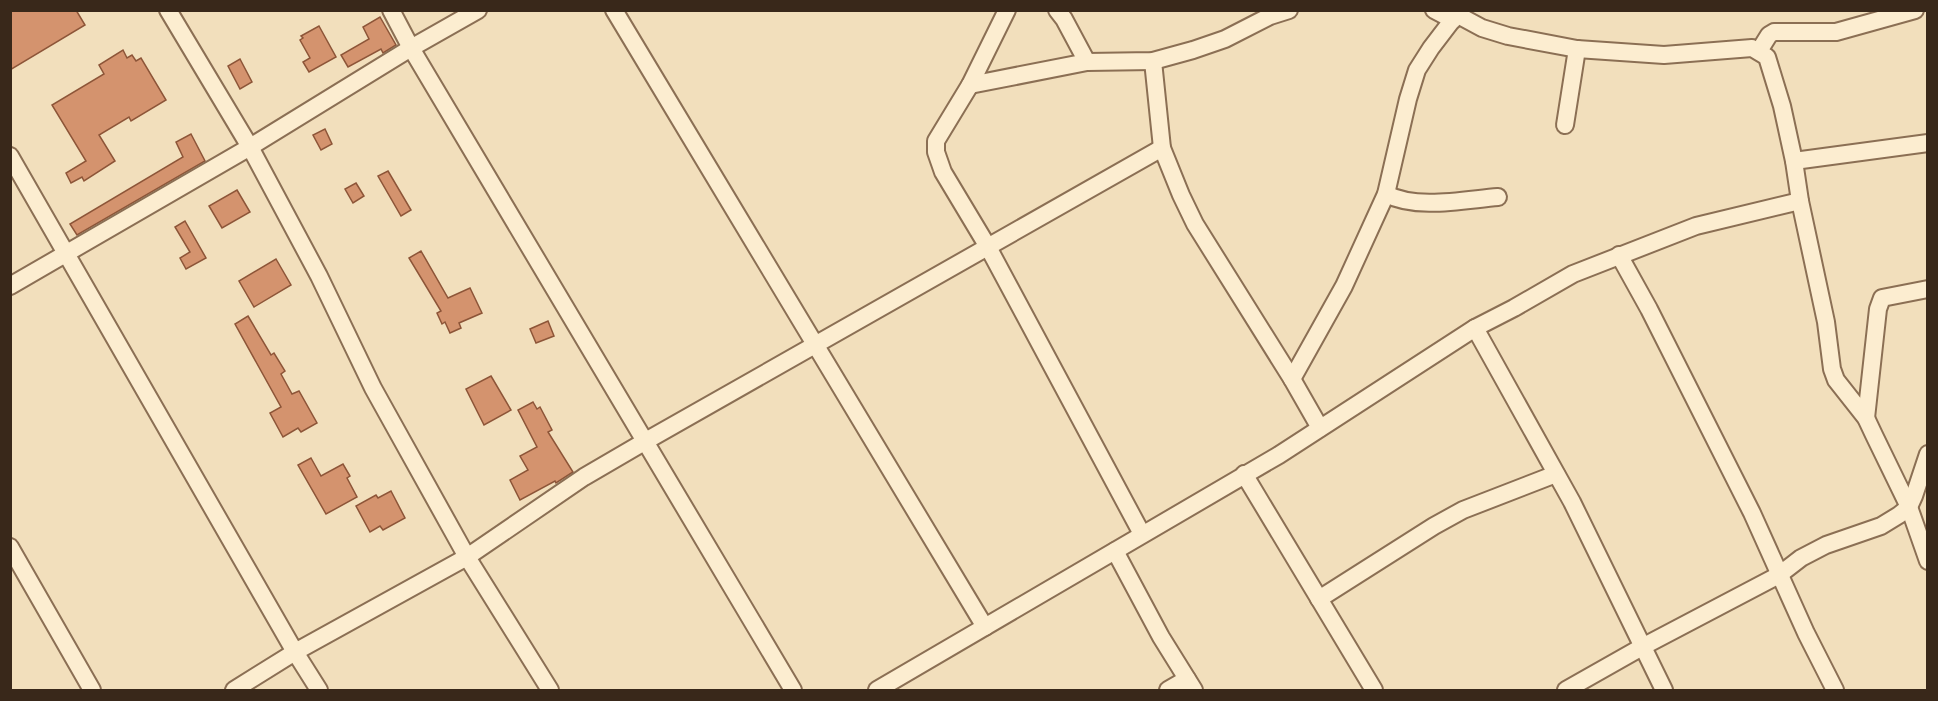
<svg xmlns="http://www.w3.org/2000/svg" width="1938" height="701" viewBox="0 0 1938 701" font-family="'Libre Baskerville',serif">
  <style>
    .building { fill: #d4936e; stroke: #8d5538; stroke-width: 1.5 }
    .lines { fill: none; stroke-linecap: round; stroke-linejoin: round }
    .minor-casing { stroke: #8b6f54; stroke-width: 20 }
    .minor { stroke: #fcedd0; stroke-width: 16 }
  </style>
  <rect width="100%" height="100%" fill="#f2dfbc"/>
  <!-- building -->
  <g class="building">
    <path d="M10,10H76L85,25L10,70Z"/>
    <path d="M380,17L396,45L383,53L381,49L348,67L341,55L369,39L363,27Z"/>
    <path d="M319,26L336,57L309,72L303,62L310,58L300,40L303,38L301,36Z"/>
    <path d="M123,50L127,58L132,55L136,61L141,58L166,100L131,121L129,117L99,135L115,161L84,181L82,177L71,183L66,173L86,161L52,105L104,74L99,65Z"/>
    <path d="M240,59L252,82L240,89L228,66Z"/>
    <path d="M325,129L332,144L321,150L313,135Z"/>
    <path d="M191,134L205,161L77,235L70,224L183,157L176,142Z"/>
    <path d="M388,171L411,210L401,216L378,176Z"/>
    <path d="M356,183L364,196L353,203L345,189Z"/>
    <path d="M237,190L250,212L222,228L209,206Z"/>
    <path d="M185,221L206,258L186,269L180,258L190,252L175,227Z"/>
    <path d="M421,251L448,298L470,288L482,313L459,323L461,328L450,333L445,322L442,324L437,313L441,311L409,258Z"/>
    <path d="M276,259L291,285L254,307L239,281Z"/>
    <path d="M248,316L271,355L274,353L285,371L281,374L292,394L299,391L317,423L301,432L298,428L283,437L270,413L281,407L235,324Z"/>
    <path d="M548,321L554,336L536,343L530,329Z"/>
    <path d="M491,376L511,410L484,425L466,389Z"/>
    <path d="M533,402L537,409L540,407L552,430L548,432L573,472L556,483L555,481L520,500L510,480L528,470L520,456L537,447L518,410Z"/>
    <path d="M311,458L321,476L343,464L350,476L347,478L357,497L326,514L298,465Z"/>
    <path d="M391,491L405,518L383,530L380,526L370,532L356,506L376,495L378,498Z"/>
  </g>
  <g class="lines">
    <defs>
      <g id="minor">
        <path d="M168,10L250,147L319,276L373,388L467,557L550,690"/>
        <path d="M391,10L411,48L793,690"/>
        <path d="M614,10L985,627"/>
        <path d="M1007,10L970,85L936,141V152L943,172L988,247L1142,534"/>
        <path d="M1057,10L1064,19L1087,62"/>
        <path d="M1434,10L1453,20"/>
        <path d="M1456,14L1482,28L1508,36L1577,49L1664,55L1752,48L1767,57L1782,106L1794,161L1800,201L1826,322L1832,369L1836,380L1866,418L1874,435L1909,507L1928,561"/>
        <path d="M1759,51L1769,35L1774,32H1836L1915,10"/>
        <path d="M1153,61L1162,148L1181,195L1195,224L1292,379L1320,428"/>
        <path d="M970,85L1087,62L1153,61L1193,50L1225,39L1270,16L1289,10"/>
        <path d="M1565,125L1577,49"/>
        <path d="M10,156L295,652L319,690"/>
        <path d="M1794,161L1928,143"/>
        <path d="M1386,194C1417,210 1463,200 1498,197"/>
        <path d="M1619,255L1649,309L1752,513L1806,633L1835,690"/>
        <path d="M10,286L250,147L411,48L478,10"/>
        <path d="M1475,328L1572,502L1664,690"/>
        <path d="M1292,379L1344,286L1386,194L1408,99L1417,70L1431,48L1460,10"/>
        <path d="M1866,418L1878,309L1882,298L1928,289"/>
        <path d="M1244,474L1374,690"/>
        <path d="M10,547L92,690"/>
        <path d="M1115,551L1161,637L1194,690"/>
        <path d="M1319,599L1434,526L1463,510L1556,474"/>
        <path d="M234,690L295,652L467,557L584,477L644,442L1162,148"/>
        <path d="M877,690L1279,455L1475,328L1514,308L1573,274L1696,226L1800,201"/>
        <path d="M1168,690L1187,679"/>
        <path d="M1566,690L1642,647L1779,575L1801,558L1826,545L1881,526L1899,515L1909,507L1914,496L1928,454"/>
      </g>
    </defs>
    <!-- minor casing -->
    <use href="#minor" class="minor-casing"/>
    <!-- minor -->
    <use href="#minor" class="minor"/>
  </g>
  <!-- border -->
  <rect width="1938" height="701" fill="none" stroke="#39281a" stroke-width="24"/>
</svg>
